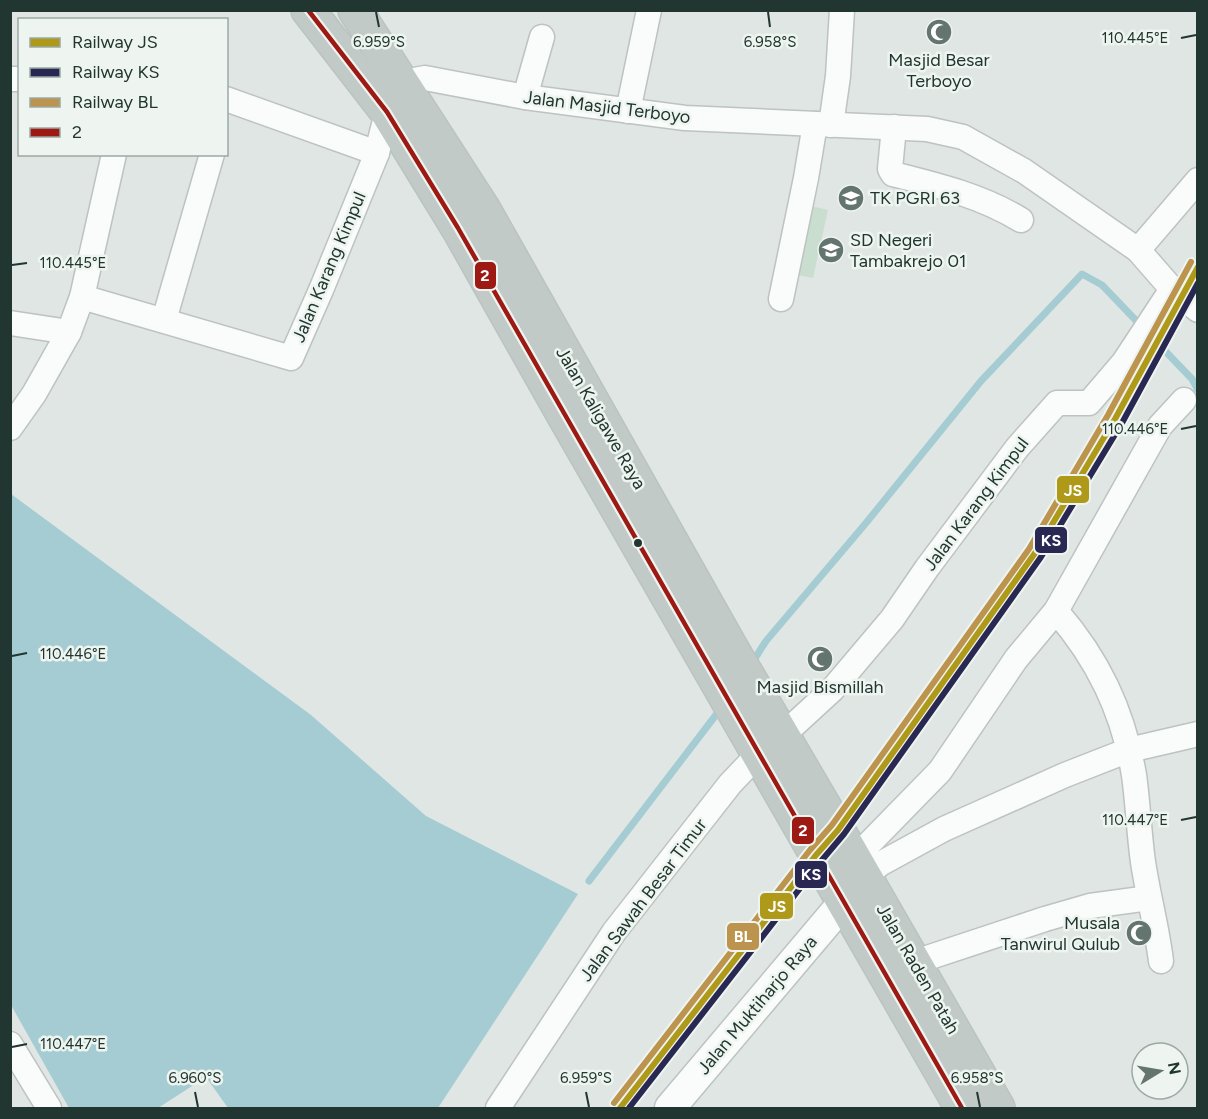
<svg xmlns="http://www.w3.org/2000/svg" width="1208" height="1119" viewBox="0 0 1208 1119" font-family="Figtree,sans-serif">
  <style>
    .pitch { fill: #caded0 }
    .water { fill: #a4ccd2 }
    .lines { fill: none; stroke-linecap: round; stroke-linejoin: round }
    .stream { stroke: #a4ccd2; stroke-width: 7 }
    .minor-casing { stroke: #bdc3c0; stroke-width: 27 }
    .tertiary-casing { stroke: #bdc3c0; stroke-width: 33 }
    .trunk-casing { stroke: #bbc3c0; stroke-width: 36 }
    .minor { stroke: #fafbfb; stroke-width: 24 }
    .tertiary { stroke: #fafbfb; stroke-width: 30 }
    .trunk { stroke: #c2cac8; stroke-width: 33 }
    .bus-1-casing { stroke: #eef5f1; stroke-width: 9 }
    .bus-1 { stroke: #9c1a13; stroke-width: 4.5 }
    .rail-1-casing { stroke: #eef5f1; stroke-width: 10 }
    .rail-2-casing { stroke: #eef5f1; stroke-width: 10 }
    .rail-3-casing { stroke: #eef5f1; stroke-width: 10 }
    .rail-1 { stroke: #af9919; stroke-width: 6 }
    .rail-2 { stroke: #292853; stroke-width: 6 }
    .rail-3 { stroke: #bc944d; stroke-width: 6 }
    .ticks { fill: none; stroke: #213630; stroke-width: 2 }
    .bus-dot { fill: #213630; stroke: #eef5f1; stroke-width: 2 }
    .labels { text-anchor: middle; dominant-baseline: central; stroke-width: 5; stroke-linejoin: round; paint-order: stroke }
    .poi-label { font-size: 18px; fill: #213630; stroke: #eef5f1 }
    .street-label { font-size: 18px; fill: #213630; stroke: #eef5f1 }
    .ticks-label { font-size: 15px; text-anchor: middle; fill: #213630; stroke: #eef5f1; stroke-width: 5; stroke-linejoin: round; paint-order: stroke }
    .line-badge { stroke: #eef5f1; stroke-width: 2 }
    .badge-label { font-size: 16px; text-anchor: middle; font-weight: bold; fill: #fff }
  </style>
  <rect width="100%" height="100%" fill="#e0e6e3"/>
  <!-- pitch -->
  <path class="pitch" d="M807,205L828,210L813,278L792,274Z"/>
  <!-- water -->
  <path class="water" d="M11,494L311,715L426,816L578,894L438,1108H228L206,1077L158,1108H69L11,1005Z"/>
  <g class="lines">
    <!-- stream -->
    <g class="stream">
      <path d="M752,663L766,641L866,523L981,381L1082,274L1102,285L1192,379L1198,390"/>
      <path d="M589,881L722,707"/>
    </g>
    <defs>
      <g id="minor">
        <path d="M10,79H20"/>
        <path d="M525,97L542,37"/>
        <path d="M226,99L377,153C382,133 388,99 403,86C408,81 418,79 425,78L525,97L685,118L927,129L963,137L1024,171L1138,250L1172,289L1198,310"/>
        <path d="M628,111L649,10"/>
        <path d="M831,125L838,76L842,10"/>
        <path d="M894,127L890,169L893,174C937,185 982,196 1021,220"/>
        <path d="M1138,250L1198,180"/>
        <path d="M82,297L291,358L321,290L377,153"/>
        <path d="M781,299L806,178L815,124"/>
        <path d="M164,320L212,154"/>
        <path d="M10,323L69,332"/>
        <path d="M10,428L34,394L69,332L82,297L114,154"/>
        <path d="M1056,611C1098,659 1123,711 1134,775C1138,804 1139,833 1143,862C1148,895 1157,928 1161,961"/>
        <path d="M854,859L940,771L1016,659L1056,611L1160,426L1184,400"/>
        <path d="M865,877L880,864L944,829L1065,775L1129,750L1198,734"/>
        <path d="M915,962L1045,919L1090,906L1149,898"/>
        <path d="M10,1044L49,1108"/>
        <path d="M498,1108L614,932L730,784L768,744L783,735L832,690L892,619L927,568L1017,448L1057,403H1089L1124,362L1172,289"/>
      </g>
      <path id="tertiary" d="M670,1108L844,902"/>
      <g id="trunk">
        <path d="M308,10L387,112L458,228L567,421L962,1108"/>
        <path d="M355,10L484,210L733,651L838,830L998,1108"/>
      </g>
    </defs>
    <!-- minor casing -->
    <use href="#minor" class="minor-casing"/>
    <!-- tertiary casing -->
    <use href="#tertiary" class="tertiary-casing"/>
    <!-- trunk casing -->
    <use href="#trunk" class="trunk-casing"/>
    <!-- minor -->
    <use href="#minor" class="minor"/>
    <!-- tertiary -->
    <use href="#tertiary" class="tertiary"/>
    <!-- trunk -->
    <use href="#trunk" class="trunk"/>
    <defs>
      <path id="bus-1" d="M308,10L387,112L458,228L962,1108"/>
    </defs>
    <!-- bus-1 casing -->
    <use href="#bus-1" class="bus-1-casing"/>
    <!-- bus-1 -->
    <use href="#bus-1" class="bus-1"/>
    <defs>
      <path id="rail-1" d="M620,1108L816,855L838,830L1035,553L1115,419L1198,267"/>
      <path id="rail-2" d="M629,1108L822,860L844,834L1041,557L1122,423L1198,283"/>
      <path id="rail-3" d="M614,1103L810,850L832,825L1029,549L1108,415L1191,262"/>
    </defs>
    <!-- rail-1 casing -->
    <use href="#rail-1" class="rail-1-casing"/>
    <!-- rail-2 casing -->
    <use href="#rail-2" class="rail-2-casing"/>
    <!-- rail-3 casing -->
    <use href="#rail-3" class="rail-3-casing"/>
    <!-- rail-1 -->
    <use href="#rail-1" class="rail-1"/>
    <!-- rail-2 -->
    <use href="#rail-2" class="rail-2"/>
    <!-- rail-3 -->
    <use href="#rail-3" class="rail-3"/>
  </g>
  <!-- ticks -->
  <path class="ticks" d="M376,12L379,27M768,12L770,27M1181,38L1196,35M12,265L27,263M1181,429L1196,426M12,656L27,653M1181,820L1196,817M12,1047L27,1044M195,1092L198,1107M586,1092L589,1107M977,1092L980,1107"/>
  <!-- icons -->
  <defs>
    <symbol id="mosque-disc" viewBox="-11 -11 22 22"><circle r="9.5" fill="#64746f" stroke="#eef5f1"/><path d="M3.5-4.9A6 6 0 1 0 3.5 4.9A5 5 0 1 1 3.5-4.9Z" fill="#fff"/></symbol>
    <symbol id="school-disc" viewBox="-11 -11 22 22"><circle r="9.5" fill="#64746f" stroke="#eef5f1"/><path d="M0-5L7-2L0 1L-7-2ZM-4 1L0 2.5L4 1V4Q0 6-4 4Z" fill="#fff"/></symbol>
  </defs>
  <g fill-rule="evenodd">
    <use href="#mosque-disc" x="924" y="17" width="30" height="30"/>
    <use href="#school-disc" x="836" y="183" width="30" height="30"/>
    <use href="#school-disc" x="816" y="235" width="30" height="30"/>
    <use href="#mosque-disc" x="805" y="644" width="30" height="30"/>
    <use href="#mosque-disc" x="1124" y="918" width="30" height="30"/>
  </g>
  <!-- markers -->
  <circle class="bus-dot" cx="638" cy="543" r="5"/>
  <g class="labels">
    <!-- poi labels -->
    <g class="poi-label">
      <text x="939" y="60">Masjid Besar<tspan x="939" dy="21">Terboyo</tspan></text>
      <text x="870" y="198" text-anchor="start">TK PGRI 63</text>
      <text x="850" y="240" text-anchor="start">SD Negeri<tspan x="850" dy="21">Tambakrejo 01</tspan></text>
      <text x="820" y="687">Masjid Bismillah</text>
      <text x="1120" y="923" text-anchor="end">Musala<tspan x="1120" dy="21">Tanwirul Qulub</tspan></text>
    </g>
    <!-- street labels -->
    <g class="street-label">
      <text transform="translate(607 107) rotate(7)">Jalan Masjid Terboyo</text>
      <text transform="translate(329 267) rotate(-67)">Jalan Karang Kimpul</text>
      <text transform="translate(601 418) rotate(60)">Jalan Kaligawe Raya</text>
      <text transform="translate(976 504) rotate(-53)">Jalan Karang Kimpul</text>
      <text transform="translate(643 900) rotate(-53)">Jalan Sawah Besar Timur</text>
      <text transform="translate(918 969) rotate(60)">Jalan Raden Patah</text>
      <text transform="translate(757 1005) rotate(-50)">Jalan Muktiharjo Raya</text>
    </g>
  </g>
  <g class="ticks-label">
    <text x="1135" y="43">110.445°E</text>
    <text x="379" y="47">6.959°S</text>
    <text x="770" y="47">6.958°S</text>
    <text x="73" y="268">110.445°E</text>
    <text x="1135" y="434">110.446°E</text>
    <text x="73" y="659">110.446°E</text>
    <text x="1135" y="825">110.447°E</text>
    <text x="73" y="1049">110.447°E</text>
    <text x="195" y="1083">6.960°S</text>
    <text x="586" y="1083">6.959°S</text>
    <text x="977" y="1083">6.958°S</text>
  </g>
  <g class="line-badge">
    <rect x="474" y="261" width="23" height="29" rx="6" fill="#9c1a13"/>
    <rect x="1056" y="475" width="34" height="29" rx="6" fill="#af9919"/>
    <rect x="1034" y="526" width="34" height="28" rx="6" fill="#292853"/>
    <rect x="791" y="816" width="24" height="29" rx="6" fill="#9c1a13"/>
    <rect x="794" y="860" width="34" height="29" rx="6" fill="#292853"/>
    <rect x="759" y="892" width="35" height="28" rx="6" fill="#af9919"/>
    <rect x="726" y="922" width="34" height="29" rx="6" fill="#bc944d"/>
  </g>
  <g class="badge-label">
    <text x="485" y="281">2</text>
    <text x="1073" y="496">JS</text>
    <text x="1051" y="546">KS</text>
    <text x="803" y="836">2</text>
    <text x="811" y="880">KS</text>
    <text x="777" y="912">JS</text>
    <text x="743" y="942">BL</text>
  </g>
  <!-- border -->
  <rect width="1208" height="1119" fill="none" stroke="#213630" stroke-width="24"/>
  <!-- legend -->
  <rect x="18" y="18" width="210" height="138" fill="#eef5f1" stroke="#9ca9a4" stroke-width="1.5"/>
  <rect x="30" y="38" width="30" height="9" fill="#af9919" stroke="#9ca9a4" stroke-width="1.5"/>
  <text x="72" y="48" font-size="18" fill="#213630">Railway JS</text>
  <rect x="30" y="68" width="30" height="9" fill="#292853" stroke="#9ca9a4" stroke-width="1.5"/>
  <text x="72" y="78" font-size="18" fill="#213630">Railway KS</text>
  <rect x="30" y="98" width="30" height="9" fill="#bc944d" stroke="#9ca9a4" stroke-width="1.5"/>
  <text x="72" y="108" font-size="18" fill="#213630">Railway BL</text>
  <rect x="30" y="128" width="30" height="9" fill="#9c1a13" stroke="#9ca9a4" stroke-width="1.5"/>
  <text x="72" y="138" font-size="18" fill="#213630">2</text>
  <!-- north arrow -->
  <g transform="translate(1160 1071) rotate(79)"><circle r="28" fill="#eef5f1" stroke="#9ca9a4" stroke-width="1.5"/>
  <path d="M0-4.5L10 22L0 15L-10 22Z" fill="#64746f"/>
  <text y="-9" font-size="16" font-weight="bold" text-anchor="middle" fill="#213630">N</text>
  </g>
</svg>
